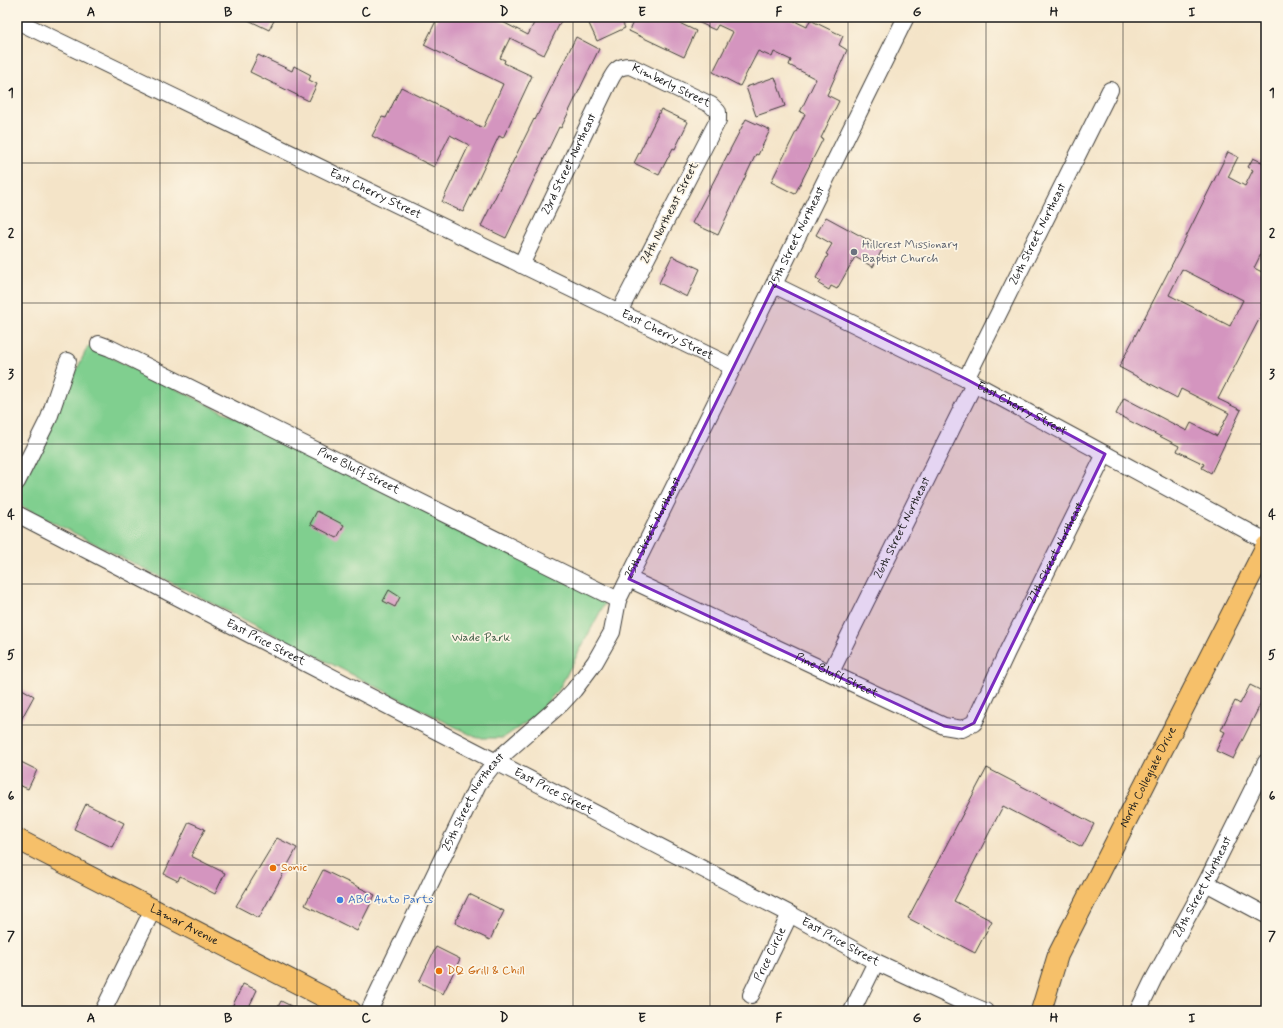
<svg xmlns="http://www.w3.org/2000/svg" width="1283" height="1028" viewBox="0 0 1283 1028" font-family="Mynerve,sans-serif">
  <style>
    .green { fill: #80cf8f; stroke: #4e7656 }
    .building { fill: #d495bf; fill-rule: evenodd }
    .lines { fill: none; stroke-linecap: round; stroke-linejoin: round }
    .minor-casing { stroke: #3c3a36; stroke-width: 18 }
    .major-casing { stroke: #3c3a36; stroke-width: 22 }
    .minor { stroke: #fff; stroke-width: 16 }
    .major { stroke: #f6c06b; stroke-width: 20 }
    .marked { fill: #7b2cbf; fill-opacity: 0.2; stroke: #7b2cbf; stroke-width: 3; stroke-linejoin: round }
    .grid { fill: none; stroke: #1c1c1c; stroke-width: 1; stroke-opacity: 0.55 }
    .worship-dot { fill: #6b7280; stroke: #fcf5e5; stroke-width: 1.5 }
    .food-dot { fill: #e8710a; stroke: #fcf5e5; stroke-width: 1.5 }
    .shop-dot { fill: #3f7fe0; stroke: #fcf5e5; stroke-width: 1.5 }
    .labels { text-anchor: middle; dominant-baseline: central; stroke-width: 3.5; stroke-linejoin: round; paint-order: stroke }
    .street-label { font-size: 12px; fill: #1c1c1c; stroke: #fcf5e5 }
    .worship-label { font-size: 12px; fill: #5b616d; stroke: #fcf5e5; text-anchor: start }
    .park-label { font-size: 12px; fill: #3f5b44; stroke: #fcf5e5 }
    .food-label { font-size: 12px; fill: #c56008; stroke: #fcf5e5; text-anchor: start }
    .shop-label { font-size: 12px; fill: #366cbe; stroke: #fcf5e5; text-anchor: start }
    .neatline { fill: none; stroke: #1c1c1c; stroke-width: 1.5 }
    .grid-label { font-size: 13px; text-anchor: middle; font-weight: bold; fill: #1c1c1c }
  </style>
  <rect width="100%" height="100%" fill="#fcf5e5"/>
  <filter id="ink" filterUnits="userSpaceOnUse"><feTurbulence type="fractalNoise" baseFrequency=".025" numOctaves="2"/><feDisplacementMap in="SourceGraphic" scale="8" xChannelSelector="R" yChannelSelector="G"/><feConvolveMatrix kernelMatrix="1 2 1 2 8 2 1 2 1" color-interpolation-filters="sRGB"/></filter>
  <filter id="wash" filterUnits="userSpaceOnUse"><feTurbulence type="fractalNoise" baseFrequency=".012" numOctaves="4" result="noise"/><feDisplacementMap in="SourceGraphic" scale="16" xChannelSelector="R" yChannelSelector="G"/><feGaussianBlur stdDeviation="0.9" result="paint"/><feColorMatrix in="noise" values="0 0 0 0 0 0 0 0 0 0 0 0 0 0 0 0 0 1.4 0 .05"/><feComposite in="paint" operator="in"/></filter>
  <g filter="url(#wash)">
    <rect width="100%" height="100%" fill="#f4e4c8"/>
    <!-- green -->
    <path class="green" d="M88,346L607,599L559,689L534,717L503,738H477L17,504V496Z"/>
    <g id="blocks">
      <!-- building -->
      <g class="building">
        <path d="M242,17H276L269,30Z"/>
        <path d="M438,17H493L528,35L537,17H563L544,55L510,38L500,58L505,60L504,63L532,76L503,138L499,136L463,212L442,202L469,145L450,135L434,167L372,136L382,117L386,118L401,87L483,128L503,84L424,45Z"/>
        <path d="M586,17H620L625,28L597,41Z"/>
        <path d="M635,17H667L696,31L684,57L629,31Z"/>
        <path d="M687,17H786L807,27L810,20L843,36L839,45L847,50L827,95L839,101L821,138L823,139L795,194L771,182L805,114L800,112L816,79L789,65L791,60L774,52L772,57L758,51L740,86L713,72L733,32L718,25L715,30Z"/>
        <path d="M576,37L599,49L561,128L559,127L506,238L481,226L534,119L535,120Z"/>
        <path d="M258,55L292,71L294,66L311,75L309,80L317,84L309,101L250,72Z"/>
        <path d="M775,77L785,106L756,116L746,87Z"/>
        <path d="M661,109L688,122L675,149L673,148L659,175L634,163Z"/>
        <path d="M746,119L770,130L758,155L756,154L718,235L692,223Z"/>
        <path d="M1228,152L1238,157L1228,177L1245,186L1253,170L1248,167L1253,158L1266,164V244L1254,268L1266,274V306L1218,399L1241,410L1211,473L1202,468L1204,464L1177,451L1179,446L1116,414L1124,398L1187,431L1191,423L1217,436L1229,413L1181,389L1177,398L1119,367L1180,249ZM1182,269L1243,300L1230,326L1169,295Z"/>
        <path d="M826,217L883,248L873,267L855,257L837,289L831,286L829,290L819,284L821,281L816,278L828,255L826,254L832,244L816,235Z"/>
        <path d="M672,256L700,269L687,297L659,283Z"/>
        <path d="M317,511L344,525L337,538L310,524Z"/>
        <path d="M389,590L400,597L395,607L383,601Z"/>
        <path d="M1250,685L1266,693L1233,759L1216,751L1225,732L1221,730L1235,701L1240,704Z"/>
        <path d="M17,686L34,696L17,727Z"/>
        <path d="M17,760L37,770L28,789L17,784Z"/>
        <path d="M987,768L1094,824L1082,847L1003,806L954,901L992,921L975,953L908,918Z"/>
        <path d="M86,804L124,823L112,847L74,829Z"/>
        <path d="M189,822L205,829L191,856L225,873L215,894L180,876L178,881L164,874Z"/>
        <path d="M277,838L297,848L259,918L236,906Z"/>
        <path d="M323,870L375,895L357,931L305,905Z"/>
        <path d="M469,894L504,911L490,940L455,923Z"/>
        <path d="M436,947L460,959L443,994L419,982Z"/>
        <path d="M243,984L257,990L247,1011H230Z"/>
        <path d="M281,1001L301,1011H276Z"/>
      </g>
    </g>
  </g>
  <g filter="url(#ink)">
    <use href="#blocks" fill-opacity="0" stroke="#3c3a36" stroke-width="1"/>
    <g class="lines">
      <defs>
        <g id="minor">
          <path id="s1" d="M17,21L733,367"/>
          <path id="s2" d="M521,265L607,86C614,74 615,66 630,66L711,105L718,112V120L619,312"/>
          <path id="s3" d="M774,285L966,379L1266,541"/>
          <path id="s4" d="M99,344L110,348L618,600"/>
          <path id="s5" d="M966,379L1110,90"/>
          <path d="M17,482L49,418L68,361"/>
          <path id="s6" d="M17,514L790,914L876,962L956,999L985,1011"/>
          <path id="s7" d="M629,579L944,726L962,729L974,723L1007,652L1105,454"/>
          <path id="s8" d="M831,672L974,384"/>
          <path d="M1206,883L1266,915"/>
          <path id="s9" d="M751,995L790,914"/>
          <path d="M103,1011L153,909"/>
          <path id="s10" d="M369,1011L478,784L496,761L562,703L574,690L595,662L612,632L618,600L906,17"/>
          <path d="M852,1011L876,962"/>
          <path id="s11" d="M1138,1011L1153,980L1206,883L1266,762"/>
        </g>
        <g id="major">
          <path id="s12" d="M17,839L351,1011"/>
          <path id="s13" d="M1041,1011L1058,955L1266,546"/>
        </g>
      </defs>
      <!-- minor casing -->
      <use href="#minor" class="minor-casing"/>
      <!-- major casing -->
      <use href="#major" class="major-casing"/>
      <!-- minor -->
      <use href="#minor" class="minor"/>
      <!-- major -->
      <use href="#major" class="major"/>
    </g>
  </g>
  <!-- marked area -->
  <path class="marked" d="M774,285L966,379L1105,454L974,723L962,729L944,726L629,579Z"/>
  <!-- grid -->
  <path class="grid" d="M160,17V1011M297,17V1011M435,17V1011M573,17V1011M710,17V1011M848,17V1011M986,17V1011M1123,17V1011M17,163H1266M17,303H1266M17,444H1266M17,584H1266M17,725H1266M17,865H1266"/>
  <!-- markers -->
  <circle class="worship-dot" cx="854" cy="252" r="4"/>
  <g class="food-dot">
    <circle cx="273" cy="868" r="4"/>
    <circle cx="439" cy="971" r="4"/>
  </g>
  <circle class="shop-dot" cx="340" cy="900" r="4"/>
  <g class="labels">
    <!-- street labels -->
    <g class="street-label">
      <text stroke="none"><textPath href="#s2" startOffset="277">Kimberly Street</textPath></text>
      <text stroke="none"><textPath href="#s2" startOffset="112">23rd Street Northeast</textPath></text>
      <text stroke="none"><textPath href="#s1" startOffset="398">East Cherry Street</textPath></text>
      <text transform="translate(670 213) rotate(-63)">24th Northeast Street</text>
      <text stroke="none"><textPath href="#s5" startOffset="162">26th Street Northeast</textPath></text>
      <text stroke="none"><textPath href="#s10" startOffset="893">25th Street Northeast</textPath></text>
      <text stroke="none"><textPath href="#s1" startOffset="722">East Cherry Street</textPath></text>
      <text stroke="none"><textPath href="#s3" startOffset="277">East Cherry Street</textPath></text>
      <text stroke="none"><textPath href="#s4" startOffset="289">Pine Bluff Street</textPath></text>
      <text stroke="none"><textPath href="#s10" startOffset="569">25th Street Northeast</textPath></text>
      <text stroke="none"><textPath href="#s8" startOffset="161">26th Street Northeast</textPath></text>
      <text stroke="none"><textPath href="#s7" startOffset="568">27th Street Northeast</textPath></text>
      <text stroke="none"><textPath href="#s6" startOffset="280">East Price Street</textPath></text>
      <text stroke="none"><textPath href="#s7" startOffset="229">Pine Bluff Street</textPath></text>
      <text stroke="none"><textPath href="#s13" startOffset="258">North Collegiate Drive</textPath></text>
      <text stroke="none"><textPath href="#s6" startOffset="604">East Price Street</textPath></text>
      <text stroke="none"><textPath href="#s10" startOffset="234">25th Street Northeast</textPath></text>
      <text stroke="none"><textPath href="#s11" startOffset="140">28th Street Northeast</textPath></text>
      <text stroke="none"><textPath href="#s12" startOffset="188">Lamar Avenue</textPath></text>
      <text stroke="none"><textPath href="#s6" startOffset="928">East Price Street</textPath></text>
      <text stroke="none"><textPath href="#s9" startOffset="45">Price Circle</textPath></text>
    </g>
    <!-- worship labels -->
    <g class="worship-label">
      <text x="862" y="245">Hillcrest Missionary<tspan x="862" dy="14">Baptist Church</tspan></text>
    </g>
    <!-- park labels -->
    <g class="park-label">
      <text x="481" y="638">Wade Park</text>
    </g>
    <!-- food labels -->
    <g class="food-label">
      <text x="281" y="868">Sonic</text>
      <text x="447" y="971">DQ Grill &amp; Chill</text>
    </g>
    <!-- shop labels -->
    <g class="shop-label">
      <text x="348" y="900">ABC Auto Parts</text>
    </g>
  </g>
  <!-- margin -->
  <rect width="1283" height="1028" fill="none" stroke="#fcf5e5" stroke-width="44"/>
  <rect x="22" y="22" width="1239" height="984" class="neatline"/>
  <g class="grid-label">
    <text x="91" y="16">A</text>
    <text x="228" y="16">B</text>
    <text x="366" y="16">C</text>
    <text x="504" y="16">D</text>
    <text x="642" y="16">E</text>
    <text x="779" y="16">F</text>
    <text x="917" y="16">G</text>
    <text x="1054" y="16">H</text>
    <text x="1192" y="16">I</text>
    <text x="11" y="97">1</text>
    <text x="1272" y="97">1</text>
    <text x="11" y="237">2</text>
    <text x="1272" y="237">2</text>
    <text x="11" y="378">3</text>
    <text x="1272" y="378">3</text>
    <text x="11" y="519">4</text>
    <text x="1272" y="519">4</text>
    <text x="11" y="659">5</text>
    <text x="1272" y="659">5</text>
    <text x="11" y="800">6</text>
    <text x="1272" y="800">6</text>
    <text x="11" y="940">7</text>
    <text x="1272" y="940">7</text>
    <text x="91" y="1022">A</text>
    <text x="228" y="1022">B</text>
    <text x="366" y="1022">C</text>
    <text x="504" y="1022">D</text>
    <text x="642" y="1022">E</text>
    <text x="779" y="1022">F</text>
    <text x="917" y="1022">G</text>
    <text x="1054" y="1022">H</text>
    <text x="1192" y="1022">I</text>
  </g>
</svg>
